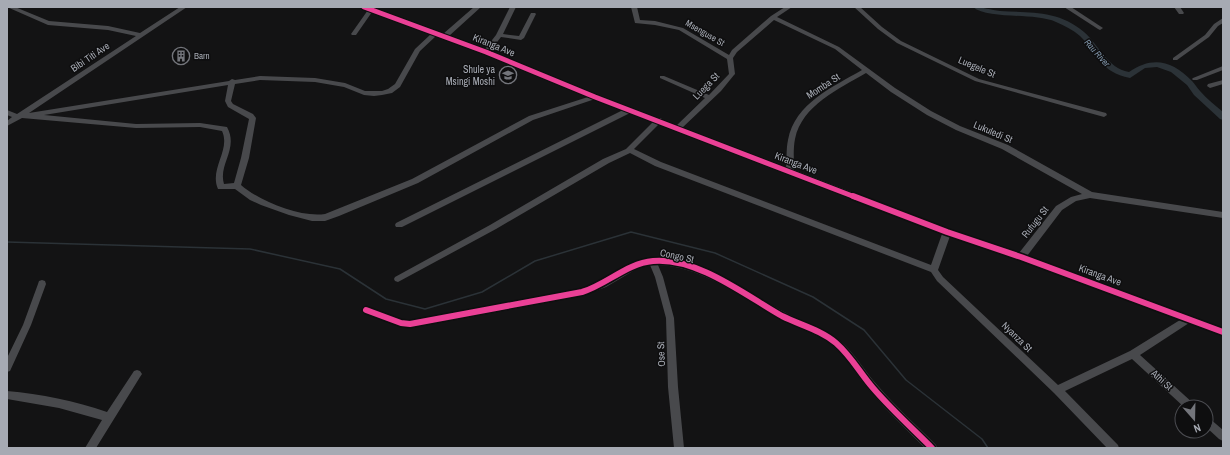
<svg xmlns="http://www.w3.org/2000/svg" width="1230" height="455" viewBox="0 0 1230 455" font-family="'Archivo Narrow',sans-serif">
  <style>
    .lines { fill: none; stroke-linecap: round; stroke-linejoin: round }
    .stream { stroke: #2b3237; stroke-width: 1.5 }
    .river { fill: #2b3237; fill-rule: evenodd }
    .minor { fill: #48494c; fill-rule: evenodd }
    .cycleway-far1-casing { stroke: #0e0e0f; stroke-width: 7 }
    .cycleway-casing { stroke: #0e0e0f; stroke-width: 9 }
    .cycleway-far1 { stroke: #ea4096; stroke-width: 5 }
    .cycleway { stroke: #ea4096; stroke-width: 6 }
    .labels { text-anchor: middle; dominant-baseline: central; stroke-width: 3; stroke-linejoin: round; paint-order: stroke }
    .far-street-label { font-size: 9px; fill: #a6aab3; stroke: #0e0e0f }
    .far-water-label { font-size: 9px; font-style: italic; fill: #8096ab; stroke: #0e0e0f }
    .far-poi-label { font-size: 9px; fill: #a6aab3; stroke: #0e0e0f; text-anchor: start }
    .street-label { font-size: 10px; fill: #a6aab3; stroke: #0e0e0f }
    .poi-label { font-size: 10px; fill: #a6aab3; stroke: #0e0e0f; text-anchor: end }
  </style>
  <rect width="100%" height="100%" fill="#131314"/>
  <g class="lines">
    <!-- stream -->
    <path class="stream" d="M7,242L250,249L340,269L386,299L425,309L482,292L535,261L631,232L715,253L813,297L864,330L906,380L982,439L988,448"/>
    <!-- river -->
    <path class="river" d="M973,7C983,7 991,10 1000,11C1031,13 1058,10 1084,32C1099,45 1107,68 1129,72C1152,56 1172,60 1192,81C1195,84 1197,88 1200,91C1207,99 1215,105 1223,112V120L1220,119L1194,95L1187,85L1171,72L1157,67L1145,68L1130,78C1100,72 1099,55 1080,36C1073,30 1065,26 1056,22C1034,12 988,20 973,7Z"/>
    <!-- minor -->
    <g class="minor">
      <path d="M7,7H15L49,21L108,26L140,33L180,7H187L29,113L229,81L232,79L235,80L260,76L315,78L345,83L365,91H382L388,89L395,84L415,49L431,34L372,12L356,35H352L351,34L368,10L361,7H376L375,9L443,34L474,7H481L449,36L485,49L496,35L510,7H516L503,34L519,36L531,13H535L536,14L524,38L521,40L501,37L490,51L597,95L657,118H661L662,120L676,126L705,98L660,78V76H664L709,95L729,74L727,59L679,30L655,25L635,23L631,7H637L640,20L655,21L683,28L729,55L732,50L771,16L785,7H792L777,17L839,47L895,88L931,111L960,126L1008,145L1092,192L1223,212V218L1090,198L1076,201L1062,210L1027,256L1223,328V336L1189,323L1140,355L1194,404L1196,407H1184L1132,359L1065,391L1118,445L1119,448H1107L1054,393L937,281L931,272L655,166L630,153L609,163L496,229L398,282L395,281L394,279L395,277L490,225L603,159L626,149L653,122L630,113L402,227H396L395,225L396,223L623,110L595,99L533,120L418,183L339,216L325,221H312L289,215L261,205L250,200L235,189H218C209,169 231,150 222,131L200,127L136,128L22,118L7,126V121L12,117L7,115V110L17,114L136,36L108,30L48,25ZM774,20L835,49L862,70C833,87 795,103 788,140C786,149 787,158 786,168L682,128L721,91L734,75L735,74L733,58L737,52ZM436,36L484,53L588,97L529,116L412,179L325,214C301,218 259,201 241,185L249,158L256,118L253,114L233,104L231,101L235,84L260,80L315,82L344,87L364,95L374,96L382,95L392,93L400,87L420,51ZM866,73L891,92L927,115L956,130L1002,149L1082,194L1071,197L1056,206L1019,253L950,230L794,170C794,160 793,149 795,139C802,105 839,89 866,73ZM228,85L225,101L228,107L249,119L241,158L234,183L224,184C218,164 239,149 227,127L200,123L136,124L44,115ZM659,124L942,234L931,265L661,162L634,149ZM950,236L1018,259L1180,320L1130,351L1058,385L943,277L938,270Z"/>
      <path d="M854,7H860L882,27L901,41L979,79L1106,113L1107,115L1104,117L975,81L897,43L878,29Z"/>
      <path d="M1064,7H1071L1103,28L1100,30L1098,29Z"/>
      <path d="M1174,7H1180L1184,13L1183,14H1179Z"/>
      <path d="M1223,18V23L1218,26L1209,37L1177,60H1173V58L1205,35L1214,24Z"/>
      <path d="M1223,66V70L1197,80H1193L1192,79L1193,78Z"/>
      <path d="M1223,80V84L1210,88L1207,86L1208,84Z"/>
      <path d="M652,258C704,259 743,291 788,314C804,323 824,328 839,340C855,353 864,371 878,386C896,407 916,425 936,445L937,448H925C906,429 887,411 870,391C857,376 848,359 833,346C818,333 797,328 779,318C740,297 704,267 658,265L663,277L674,318L678,387L684,448H674L668,387L666,318L655,277L650,265L638,268L606,287L582,296L410,328L401,327L363,313L362,310L363,307L366,306L401,319L410,320L582,289L600,282L632,263Z"/>
      <path d="M42,280L45,281L46,284L31,325L10,371L7,372V358L23,325L38,284L39,281Z"/>
      <path d="M137,370L140,371L142,374L140,377L96,448H85L102,420L59,408L7,399V391C41,394 75,401 107,412L134,371Z"/>
      <path d="M1206,416L1209,418L1223,430V441L1219,439L1206,427Z"/>
    </g>
    <defs>
      <path id="cycleway-far1" d="M364,7L486,52L595,97L855,197"/>
      <g id="cycleway">
        <path d="M853,196L947,232L1021,257L1223,332"/>
        <path d="M366,310L401,323L410,324L582,292C606,285 627,263 653,261C697,257 745,295 782,316C800,325 821,330 836,343C851,356 860,373 873,388C891,409 912,428 932,448"/>
      </g>
    </defs>
    <!-- cycleway-far1 casing -->
    <use href="#cycleway-far1" class="cycleway-far1-casing"/>
    <!-- cycleway casing -->
    <use href="#cycleway" class="cycleway-casing"/>
    <!-- cycleway-far1 -->
    <use href="#cycleway-far1" class="cycleway-far1"/>
    <!-- cycleway -->
    <use href="#cycleway" class="cycleway"/>
  </g>
  <!-- icons -->
  <defs>
    <symbol id="building-ring" viewBox="-11 -11 22 22"><circle r="9.5" fill="#0e0e0f" stroke="#73757b" stroke-width="1.5"/><path d="M-4-6H4V6H1V3H-1V6H-4ZM-2.5-4.3h1.7v1.8h-1.7ZM.8-4.3h1.7v1.8H.8ZM-2.5-1h1.7V.8h-1.7ZM.8-1h1.7V.8H.8Z" fill="#73757b"/></symbol>
    <symbol id="school-ring" viewBox="-11 -11 22 22"><circle r="9.5" fill="#0e0e0f" stroke="#73757b" stroke-width="1.5"/><path d="M0-5L7-2L0 1L-7-2ZM-4 1L0 2.5L4 1V4Q0 6-4 4Z" fill="#73757b"/></symbol>
  </defs>
  <g fill-rule="evenodd">
    <use href="#building-ring" x="171" y="46" width="20" height="20"/>
    <use href="#school-ring" x="498" y="65" width="20" height="20"/>
  </g>
  <g class="labels">
    <!-- far-street labels -->
    <g class="far-street-label">
      <text transform="translate(705 33) rotate(30)">Msenguse St</text>
    </g>
    <!-- far-water labels -->
    <g class="far-water-label">
      <text transform="translate(1097 53) rotate(48)">Rau River</text>
    </g>
    <!-- far-poi labels -->
    <g class="far-poi-label">
      <text x="194" y="56">Barn</text>
    </g>
    <!-- street labels -->
    <g class="street-label">
      <text transform="translate(494 45) rotate(22)">Kiranga Ave</text>
      <text transform="translate(90 57) rotate(-34)">Bibi Titi Ave</text>
      <text transform="translate(977 67) rotate(23)">Luegele St</text>
      <text transform="translate(706 86) rotate(-46)">Luega St</text>
      <text transform="translate(823 86) rotate(-33)">Momba St</text>
      <text transform="translate(993 132) rotate(23)">Lukuledi St</text>
      <text transform="translate(796 163) rotate(21)">Kiranga Ave</text>
      <text transform="translate(1035 222) rotate(-52)">Rufugu St</text>
      <text transform="translate(677 256) rotate(12)">Congo St</text>
      <text transform="translate(1100 275) rotate(20)">Kiranga Ave</text>
      <text transform="translate(1017 337) rotate(44)">Nyanza St</text>
      <text transform="translate(661 354) rotate(-92)">Ose St</text>
      <text transform="translate(1162 380) rotate(42)">Athi St</text>
    </g>
    <!-- poi labels -->
    <g class="poi-label">
      <text x="495" y="69">Shule ya<tspan x="495" dy="12">Msingi Moshi</tspan></text>
    </g>
  </g>
  <!-- border -->
  <rect width="1230" height="455" fill="none" stroke="#a6aab3" stroke-width="16"/>
  <!-- north arrow -->
  <g transform="translate(1194 419) rotate(160)"><circle r="19" fill="#0e0e0f" stroke="#4b4c51"/>
  <path d="M0-3L7 15L0 10L-7 15Z" fill="#73757b"/>
  <text y="-6" font-size="11" font-weight="bold" text-anchor="middle" fill="#a6aab3">N</text>
  </g>
</svg>
